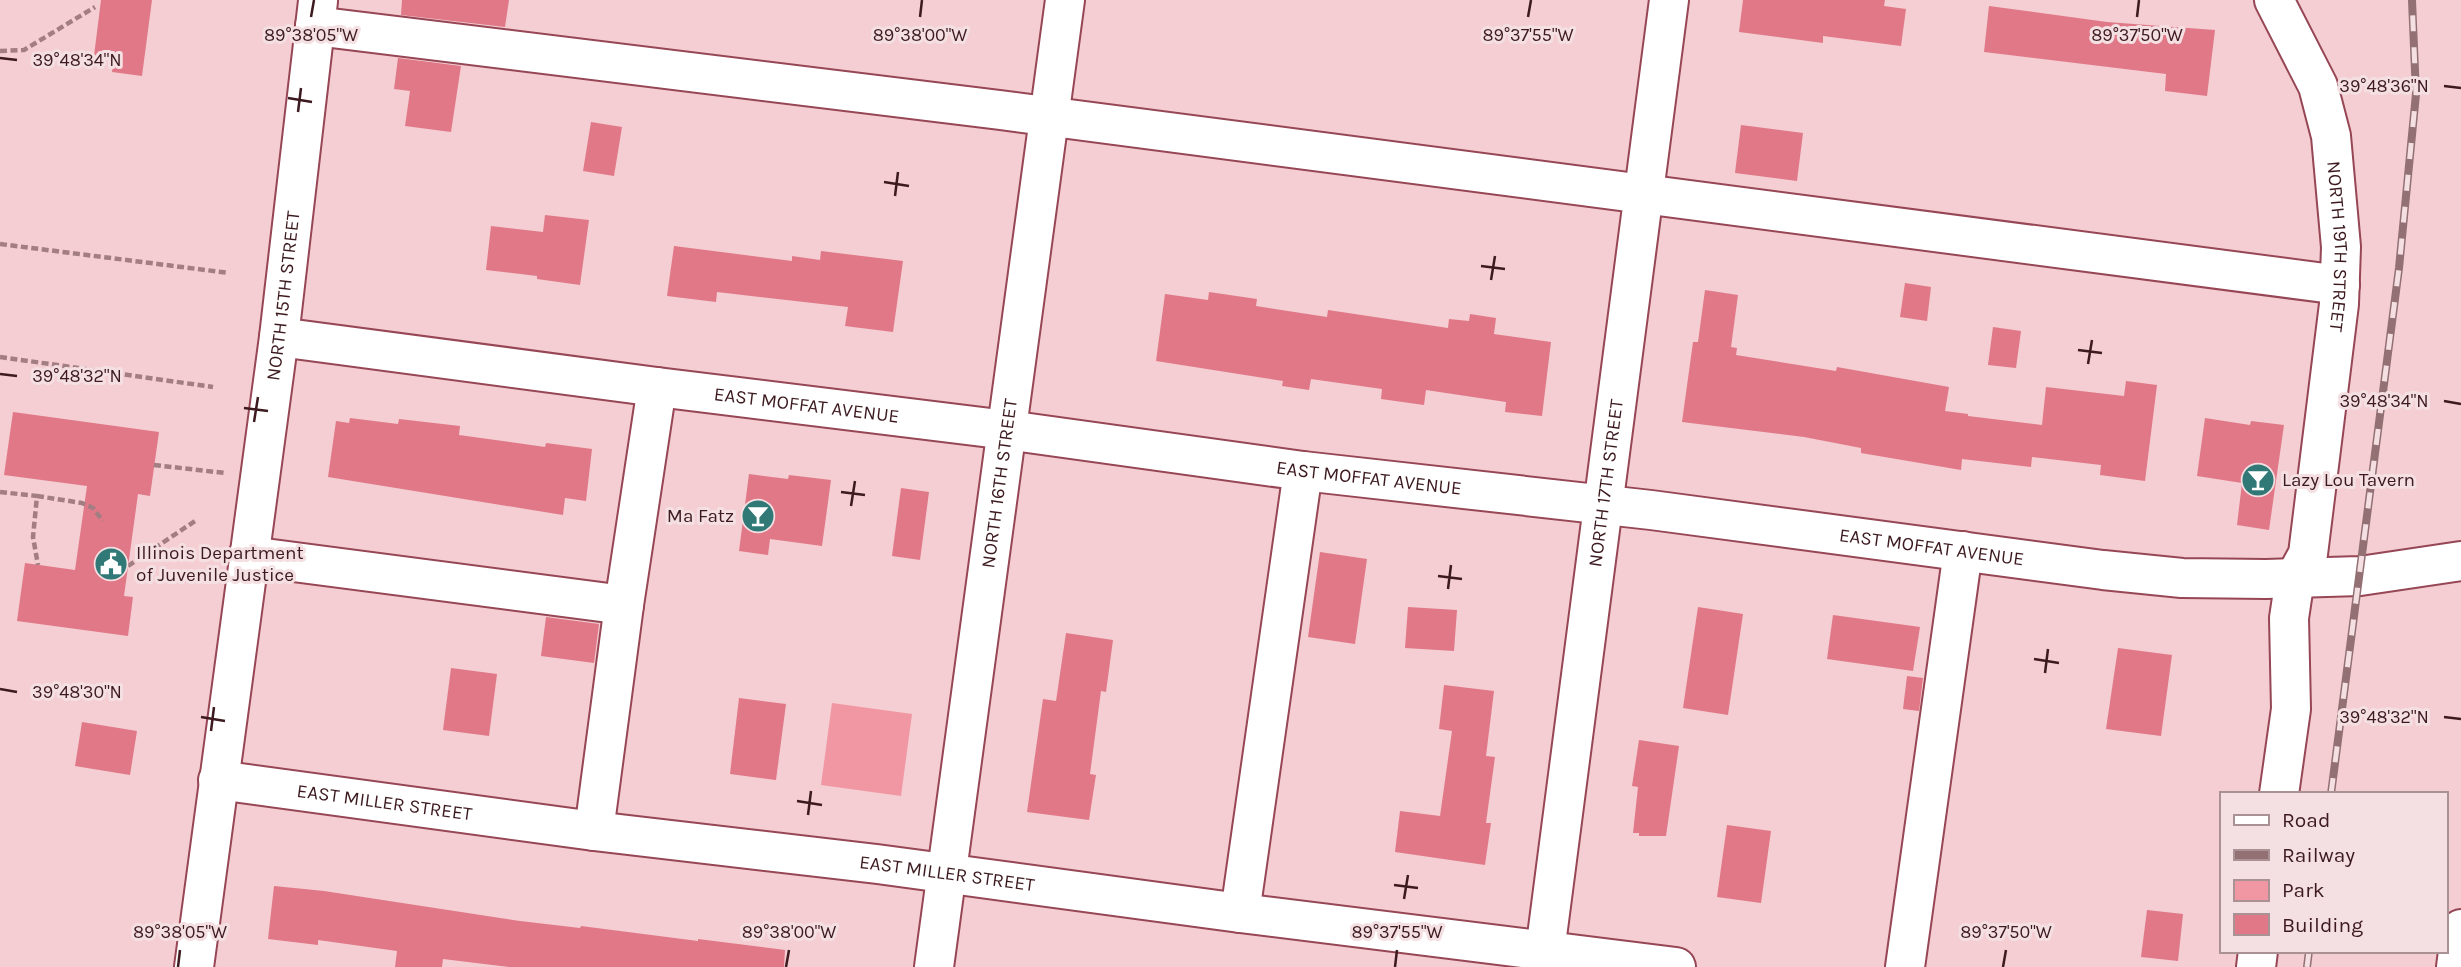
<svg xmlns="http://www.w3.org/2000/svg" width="2461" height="967" viewBox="0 0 2461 967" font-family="Karla,sans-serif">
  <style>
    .green { fill: #f097a3 }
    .building { fill: #e07888 }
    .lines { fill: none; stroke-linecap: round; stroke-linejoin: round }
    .minor-casing { stroke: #964654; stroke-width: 42 }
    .path { stroke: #a27e82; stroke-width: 4.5; stroke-dasharray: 7 3.5; stroke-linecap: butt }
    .minor { stroke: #fff; stroke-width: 38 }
    .rail-casing { stroke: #937074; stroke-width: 8 }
    .rail { stroke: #f4e0e2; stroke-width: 5; stroke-dasharray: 16; stroke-linecap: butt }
    .ticks { fill: none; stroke: #3c1a1f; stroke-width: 2.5 }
    .labels { text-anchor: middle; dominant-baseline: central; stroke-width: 6; stroke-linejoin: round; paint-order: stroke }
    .street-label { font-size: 19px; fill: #3c1a1f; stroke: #f4e0e2 }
    .poi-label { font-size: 19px; fill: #3c1a1f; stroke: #f4e0e2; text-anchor: start }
    .ticks-label { font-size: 18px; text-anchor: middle; fill: #3c1a1f; stroke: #f4e0e2; stroke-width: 6; stroke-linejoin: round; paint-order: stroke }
  </style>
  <rect width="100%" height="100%" fill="#f4ced2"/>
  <!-- green -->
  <path class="green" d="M832,703L912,714L901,796L821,785Z"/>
  <!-- building -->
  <g class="building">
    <path d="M101,0H152L142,76L112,72L114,59L94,56Z"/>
    <path d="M402,0H509L505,27L401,15Z"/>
    <path d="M1743,0H1885L1884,6L1906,9L1901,46L1823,36V43L1739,32Z"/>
    <path d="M1989,6L2107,22L2215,30L2207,96L2165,91L2166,74L1984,52Z"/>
    <path d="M398,58L461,66L451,132L405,126L410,91L394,89Z"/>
    <path d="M591,122L622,127L614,176L583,171Z"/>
    <path d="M1741,125L1803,133L1797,181L1735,173Z"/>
    <path d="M545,215L589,220L580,285L537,279V276L486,270L491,226L543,232Z"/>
    <path d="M674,246L792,261V256L820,260L821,251L903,261L893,332L845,326L848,307L717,292L716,302L667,296Z"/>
    <path d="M1905,283L1931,287L1927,321L1900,317Z"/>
    <path d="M1705,290L1738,295L1731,347L1737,348L1736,355L1836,371L1837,367L1949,387L1945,411L1968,414V416L2042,425L2046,387L2124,396L2126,381L2157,385L2145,481L2100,475L2101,465L2032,457L2031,467L1962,459L1961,470L1861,453V448L1804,437L1682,422L1693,342H1698Z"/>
    <path d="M1209,292L1257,299L1256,306L1327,317L1328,310L1448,328L1449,319L1469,321L1470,314L1496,318L1494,334L1551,342L1542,416L1505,412L1506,402L1426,390L1424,405L1381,399L1382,389L1311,379L1309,390L1282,386L1283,381L1156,361L1165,294L1208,300Z"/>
    <path d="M1993,327L2021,331L2016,368L1988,365Z"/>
    <path d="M13,412L159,432L150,496L138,494L124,596L133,597L128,636L17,621L25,563L75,570L87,486L4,475Z"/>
    <path d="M350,418L398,424L399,419L460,426L459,435L545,447L546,443L592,449L586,501L565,498L563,515L328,477L336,421L349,423Z"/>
    <path d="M2205,418L2250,425L2251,421L2284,425L2269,530L2237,525L2242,483L2197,476Z"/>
    <path d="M749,474L788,479L789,475L831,480L822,546L770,539L768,555L739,551Z"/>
    <path d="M901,488L929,492L920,560L892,556Z"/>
    <path d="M1320,552L1367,559L1355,644L1308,637Z"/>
    <path d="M1408,607L1457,610L1454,651L1405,648Z"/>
    <path d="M1698,607L1743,614L1728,715L1683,708Z"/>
    <path d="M1833,615L1920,627L1913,671L1827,659Z"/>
    <path d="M546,617L599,624L594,663L541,656Z"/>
    <path d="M1066,633L1113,640L1106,692L1101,691L1090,774L1096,775L1089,820L1027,812L1043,699L1056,701Z"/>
    <path d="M2118,648L2172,655L2161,736L2106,729Z"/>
    <path d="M451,668L497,674L489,736L443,730Z"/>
    <path d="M1907,676L1923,678L1919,711L1903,709Z"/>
    <path d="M1444,685L1494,691L1486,756L1495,757L1486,823H1491L1485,865L1395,852L1400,811L1440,816L1452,731L1439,729Z"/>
    <path d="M739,698L786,704L776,780L730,774Z"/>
    <path d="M82,722L137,731L130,775L75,766Z"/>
    <path d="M1639,740L1679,746L1666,836H1639V833H1633L1638,787L1632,786Z"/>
    <path d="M1727,825L1771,831L1761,903L1717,897Z"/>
    <path d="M274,886L324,891L520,921L580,928L581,926L698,941V939L785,950L784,967H509L443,959L442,967H395L397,951L318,940V945L268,939Z"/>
    <path d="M2147,910L2183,914L2178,961L2141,957Z"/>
  </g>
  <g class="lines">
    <defs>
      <g id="minor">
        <path id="s1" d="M2274,0L2318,86L2331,136L2341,247L2339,304L2308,554L2295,578L2289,618L2291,709L2279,794"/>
        <path d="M315,26L1000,110L2340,285"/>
        <path id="s2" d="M279,337L657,387L1007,430L1303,471L1651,510L2103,570L2182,578L2266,579L2360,576L2461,561"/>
        <path d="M248,556L624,605"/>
        <path id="s3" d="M218,780L594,831L877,864L1240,913L1676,967"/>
        <path d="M594,831L624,605L657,387"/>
        <path d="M1240,913L1303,471"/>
        <path id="s4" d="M194,967L279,337L318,1"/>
        <path id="s5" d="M934,967L1065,0"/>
        <path id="s6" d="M1543,967L1669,0"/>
        <path d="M1905,967L1963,551"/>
        <path d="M2256,967L2258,951"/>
        <path d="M2456,967L2461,929"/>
      </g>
    </defs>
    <!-- minor casing -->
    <use href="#minor" class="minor-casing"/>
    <!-- path -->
    <g class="path">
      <path d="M0,51L24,50L95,7"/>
      <path d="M0,244L229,273"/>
      <path d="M0,357L213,387"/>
      <path d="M154,465L225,473"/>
      <path d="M0,492L37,496L33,537L38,565"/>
      <path d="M37,496L82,503L93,508L103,521"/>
      <path d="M128,566L195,521"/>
    </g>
    <!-- minor -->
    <use href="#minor" class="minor"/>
    <defs>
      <g id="rail">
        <path d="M2331,794L2399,268L2416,94L2412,0"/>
        <path d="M2307,967L2309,951"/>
      </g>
    </defs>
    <!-- rail casing -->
    <use href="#rail" class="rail-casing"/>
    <!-- rail -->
    <use href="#rail" class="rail"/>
  </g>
  <!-- ticks -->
  <path class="ticks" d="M311,17L314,0M920,17L922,0M1528,17L1531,0M2137,17L2139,0M0,58L17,60M2444,86L2461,88M288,98L312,102M298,112L301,88M884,182L909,186M895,196L898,172M1481,266L1505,269M1491,280L1495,256M2078,350L2102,353M2088,364L2092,340M0,374L17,376M2444,401L2461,404M244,408L268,411M254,422L258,397M841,492L865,495M851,506L855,481M1438,576L1462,579M1448,589L1451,565M2034,659L2059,663M2045,673L2048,649M0,689L17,692M201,717L225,721M2444,717L2461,719M211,731L214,707M797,801L822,805M808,815L811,791M1394,885L1418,888M1404,899L1408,875M178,967L180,950M786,967L789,950M1395,967L1397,950M2003,967L2006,950"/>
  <!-- icons -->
  <defs>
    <symbol id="bar-disc" viewBox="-11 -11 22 22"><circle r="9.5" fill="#317976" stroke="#f4e0e2"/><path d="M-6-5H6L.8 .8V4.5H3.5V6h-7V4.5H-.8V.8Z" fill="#fff"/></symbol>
    <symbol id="civic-disc" viewBox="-11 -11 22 22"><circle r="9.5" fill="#317976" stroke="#f4e0e2"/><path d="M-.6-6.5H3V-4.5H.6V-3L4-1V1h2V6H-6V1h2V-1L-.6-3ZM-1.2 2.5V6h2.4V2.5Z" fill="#fff"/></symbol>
  </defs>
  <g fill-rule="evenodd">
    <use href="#bar-disc" x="2239" y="461" width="38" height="38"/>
    <use href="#bar-disc" x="739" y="497" width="38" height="38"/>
    <use href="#civic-disc" x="92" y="545" width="38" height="38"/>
  </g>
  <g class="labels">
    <!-- street labels -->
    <g class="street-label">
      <text stroke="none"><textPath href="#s1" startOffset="259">NORTH 19TH STREET</textPath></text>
      <text stroke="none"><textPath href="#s4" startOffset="677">NORTH 15TH STREET</textPath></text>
      <text stroke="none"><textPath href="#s2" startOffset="532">EAST MOFFAT AVENUE</textPath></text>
      <text stroke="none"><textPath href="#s2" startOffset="1099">EAST MOFFAT AVENUE</textPath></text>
      <text stroke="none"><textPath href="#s6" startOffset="488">NORTH 17TH STREET</textPath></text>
      <text stroke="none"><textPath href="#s5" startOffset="488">NORTH 16TH STREET</textPath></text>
      <text stroke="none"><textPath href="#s2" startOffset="1666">EAST MOFFAT AVENUE</textPath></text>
      <text stroke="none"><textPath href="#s3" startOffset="168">EAST MILLER STREET</textPath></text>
      <text stroke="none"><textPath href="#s3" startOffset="735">EAST MILLER STREET</textPath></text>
    </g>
    <!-- poi labels -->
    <g class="poi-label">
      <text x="2282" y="480">Lazy Lou Tavern</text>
      <text x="734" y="516" text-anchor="end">Ma Fatz</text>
      <text x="136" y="553">Illinois Department<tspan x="136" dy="22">of Juvenile Justice</tspan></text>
    </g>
  </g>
  <g class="ticks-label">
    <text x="311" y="41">89°38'05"W</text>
    <text x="920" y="41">89°38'00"W</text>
    <text x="1528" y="41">89°37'55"W</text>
    <text x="2137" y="41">89°37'50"W</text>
    <text x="77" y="66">39°48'34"N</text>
    <text x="2384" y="92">39°48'36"N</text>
    <text x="77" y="382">39°48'32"N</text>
    <text x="2384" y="407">39°48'34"N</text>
    <text x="77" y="698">39°48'30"N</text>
    <text x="2384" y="723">39°48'32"N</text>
    <text x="180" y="938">89°38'05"W</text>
    <text x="789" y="938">89°38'00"W</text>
    <text x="1397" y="938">89°37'55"W</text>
    <text x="2006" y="938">89°37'50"W</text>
  </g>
  <!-- legend -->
  <rect x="2220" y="792" width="228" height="161" fill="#f4e0e2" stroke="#aa9194" stroke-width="2"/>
  <rect x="2234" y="815" width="35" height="10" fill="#ffffff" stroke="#aa9194" stroke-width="2"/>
  <text x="2282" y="827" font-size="21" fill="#3c1a1f">Road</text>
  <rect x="2234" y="850" width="35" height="10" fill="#937074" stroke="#aa9194" stroke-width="2"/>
  <text x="2282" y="862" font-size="21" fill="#3c1a1f">Railway</text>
  <rect x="2234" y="880" width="35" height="21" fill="#f097a3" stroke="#aa9194" stroke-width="2"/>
  <text x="2282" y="897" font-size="21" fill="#3c1a1f">Park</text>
  <rect x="2234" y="914" width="35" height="21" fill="#e07888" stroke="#aa9194" stroke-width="2"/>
  <text x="2282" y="932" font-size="21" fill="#3c1a1f">Building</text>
</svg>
